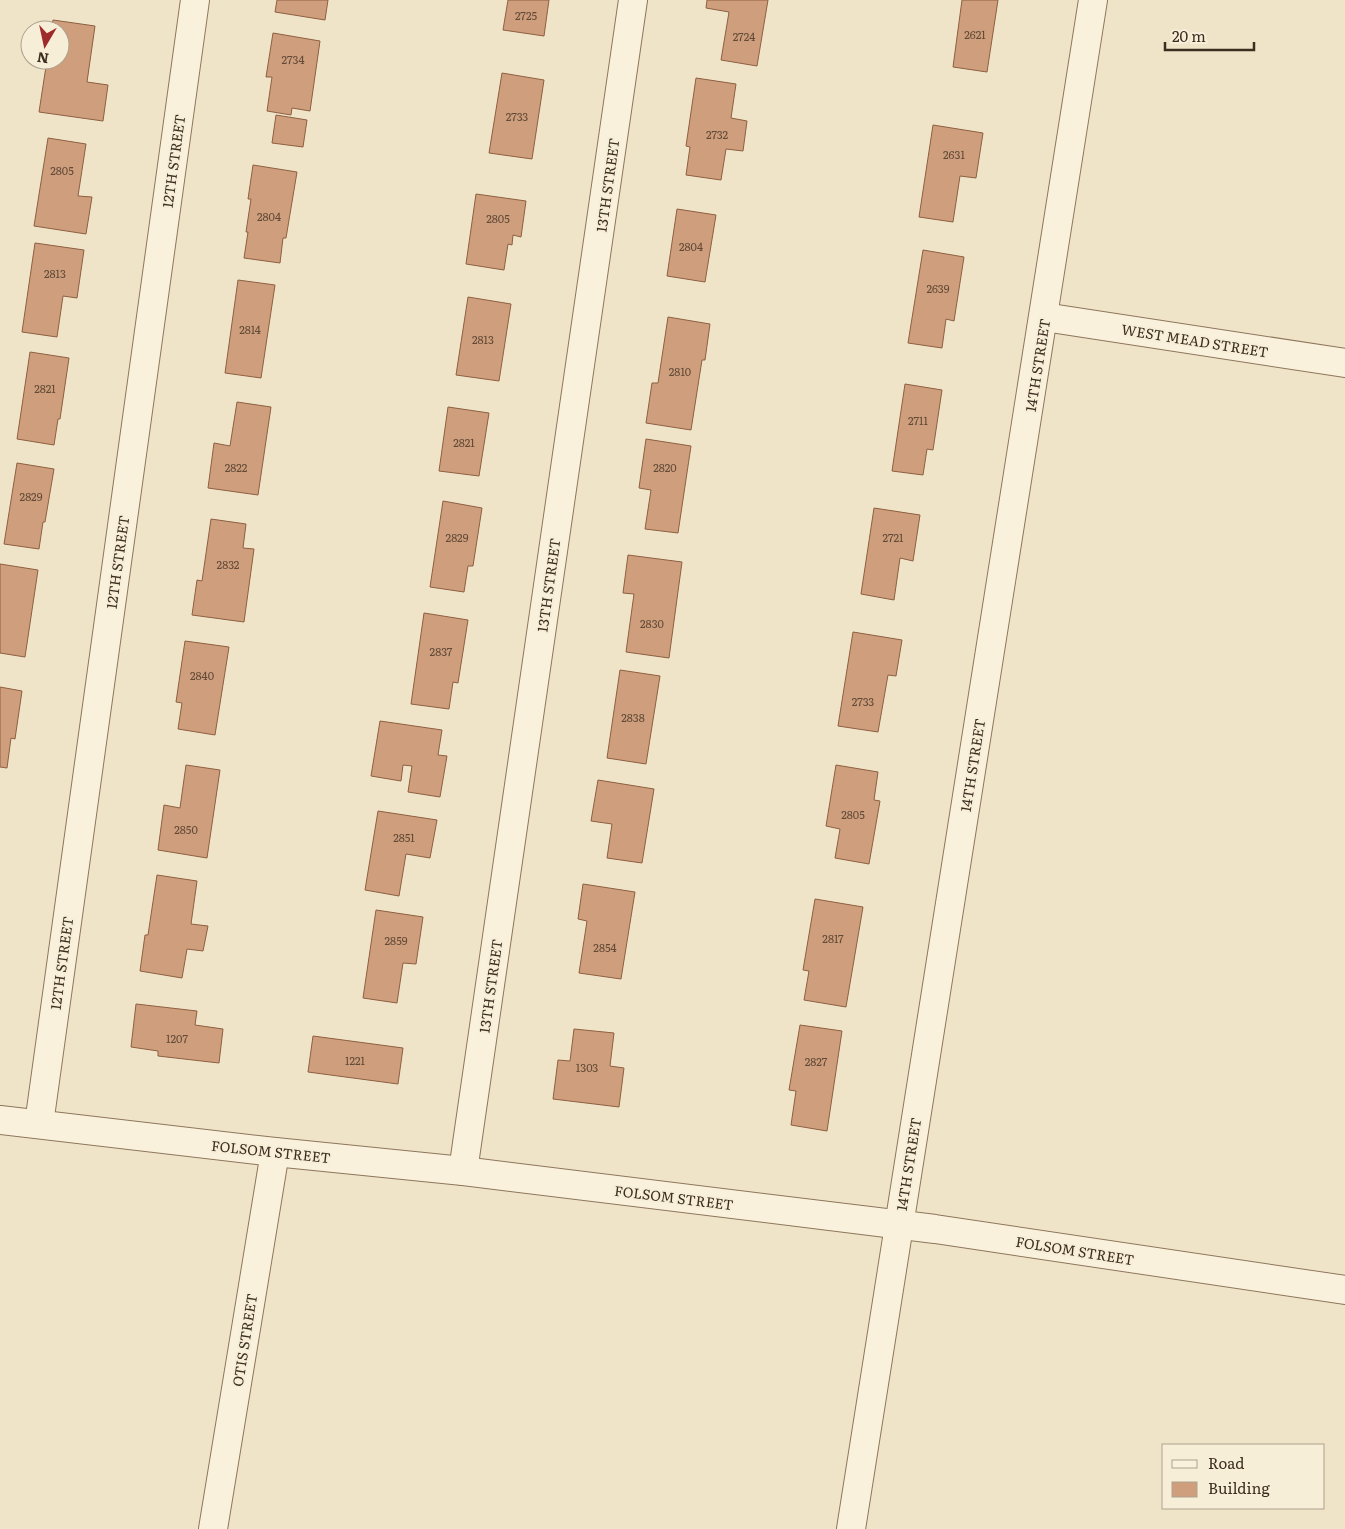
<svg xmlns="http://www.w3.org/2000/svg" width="1345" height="1529" viewBox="0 0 1345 1529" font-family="Literata,serif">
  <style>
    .building { fill: #cf9f7d; stroke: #8d5f41 }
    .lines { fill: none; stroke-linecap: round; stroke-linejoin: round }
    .minor-casing { stroke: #8d765c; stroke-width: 30 }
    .minor { stroke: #faf1dc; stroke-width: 28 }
    .labels { text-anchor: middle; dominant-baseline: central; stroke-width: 4; stroke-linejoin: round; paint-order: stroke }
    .number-label { font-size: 11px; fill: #624a37 }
    .street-label { font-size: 14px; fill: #3d2e20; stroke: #f7eed8 }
  </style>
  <rect width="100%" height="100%" fill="#f0e4c8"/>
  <!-- building -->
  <g class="building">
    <path d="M277,0H328L325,20L275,12Z"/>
    <path d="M508,0H549L544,36L503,30Z"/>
    <path d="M707,0H768L757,66L721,60L729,12L706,8Z"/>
    <path d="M962,0H998L987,72L953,67Z"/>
    <path d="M53,20L95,26L87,82L108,85L103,121L39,112L47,60H60V30H51Z"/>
    <path d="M273,33L320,41L310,111L292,108L291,115L267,111L272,77H266Z"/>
    <path d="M502,73L544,80L532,159L489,153Z"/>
    <path d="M696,78L736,84L731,118L747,121L743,151L726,149L721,180L686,175L690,147L686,146Z"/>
    <path d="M276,115L307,120L303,147L272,143Z"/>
    <path d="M933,125L983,133L976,178L960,176L953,222L919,217Z"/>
    <path d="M48,138L86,144L78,196L92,197L86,234L34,226Z"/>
    <path d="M253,165L297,172L286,238H283L280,263L244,258L248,232H246L251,199H248Z"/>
    <path d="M476,194L526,201L521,237L513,235L512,245L508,244L504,270L466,264Z"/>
    <path d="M677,209L716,215L705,282L667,276Z"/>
    <path d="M35,243L84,250L77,298L63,296L57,337L22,332Z"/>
    <path d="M923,250L964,257L954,321L946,319L942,348L908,343Z"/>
    <path d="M238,280L275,285L261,378L225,373Z"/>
    <path d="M468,297L511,304L499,381L456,375Z"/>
    <path d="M668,317L710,324L705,360H702L691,430L646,423L652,383H658Z"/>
    <path d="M30,352L69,358L60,419H58L54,445L17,439Z"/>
    <path d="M905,384L942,390L933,450L927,449L923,475L892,471Z"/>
    <path d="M237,402L271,407L258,495L208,488L214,443L230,446Z"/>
    <path d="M448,407L489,413L479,476L439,471Z"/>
    <path d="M646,439L691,446L678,533L645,529L651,490L639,488Z"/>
    <path d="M17,463L54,469L45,522H43L39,549L4,544Z"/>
    <path d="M443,501L482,508L473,566H468L464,592L430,587Z"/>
    <path d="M874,508L920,515L913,561L900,558L894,600L861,594Z"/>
    <path d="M211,519L246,524L243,548L254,549L244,622L192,615L197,580L202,581Z"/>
    <path d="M628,555L682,562L669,658L626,652L634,594L623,593Z"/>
    <path d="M0,564L38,570L25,657L0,653Z"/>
    <path d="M424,613L468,620L458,683L453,682L449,709L411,704Z"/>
    <path d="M853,632L902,640L896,676L888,675L878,732L838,726Z"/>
    <path d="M185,641L229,647L215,735L178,729L182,703L176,702Z"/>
    <path d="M620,670L660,676L646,764L607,758Z"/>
    <path d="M0,687L22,691L15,739L11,738L7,768L0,767Z"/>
    <path d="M380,721L442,730L438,755L447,756L440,797L408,792L412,766L403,765L401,781L371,776Z"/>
    <path d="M186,765L220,770L207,858L158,850L164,805L180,808Z"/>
    <path d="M836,765L878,772L874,800L880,801L869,864L835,858L840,829L826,826Z"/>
    <path d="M598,780L654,789L642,863L607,858L612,824L591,821Z"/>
    <path d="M378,811L437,820L430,858L406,854L399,896L365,890Z"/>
    <path d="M157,875L197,881L191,924L208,926L203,951L187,949L182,978L140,971L145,935H148Z"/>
    <path d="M583,884L635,892L621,979L579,973L587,921L578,919Z"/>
    <path d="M815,899L863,907L846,1007L804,1000L809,971L803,970Z"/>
    <path d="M376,910L423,917L416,964L403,963L397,1003L363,998Z"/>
    <path d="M136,1004L197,1011L195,1025L223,1029L219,1063L158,1056V1051L131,1047Z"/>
    <path d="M800,1025L842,1031L827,1131L791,1125L796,1091L789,1090Z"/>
    <path d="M574,1029L614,1033L610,1066L624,1068L619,1107L553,1099L558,1060L570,1061Z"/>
    <path d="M313,1036L403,1048L398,1084L308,1072Z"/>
  </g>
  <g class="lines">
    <defs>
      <g id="minor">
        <path d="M1044,317L1345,363"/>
        <path d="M0,1120L275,1152L463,1171L935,1229L1345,1290"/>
        <path d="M39,1124L195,0"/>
        <path d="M463,1171L633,0"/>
        <path d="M213,1529L275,1152"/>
        <path d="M851,1529C930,1019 1015,510 1093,0"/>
      </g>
    </defs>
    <!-- minor casing -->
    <use href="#minor" class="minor-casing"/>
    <!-- minor -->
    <use href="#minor" class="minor"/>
  </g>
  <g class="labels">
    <!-- number labels -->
    <g class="number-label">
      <text x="526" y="15">2725</text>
      <text x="975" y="34">2621</text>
      <text x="744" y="36">2724</text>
      <text x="293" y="59">2734</text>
      <text x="517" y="116">2733</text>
      <text x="717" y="134">2732</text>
      <text x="954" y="154">2631</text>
      <text x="62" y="170">2805</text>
      <text x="269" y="216">2804</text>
      <text x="498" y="218">2805</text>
      <text x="691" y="246">2804</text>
      <text x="55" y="273">2813</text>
      <text x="938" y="288">2639</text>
      <text x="250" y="329">2814</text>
      <text x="483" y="339">2813</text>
      <text x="680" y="371">2810</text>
      <text x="45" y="388">2821</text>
      <text x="918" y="420">2711</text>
      <text x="464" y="442">2821</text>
      <text x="236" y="467">2822</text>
      <text x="665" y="467">2820</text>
      <text x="31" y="496">2829</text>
      <text x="457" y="537">2829</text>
      <text x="893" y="537">2721</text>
      <text x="228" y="564">2832</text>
      <text x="652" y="623">2830</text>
      <text x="441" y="651">2837</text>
      <text x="202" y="675">2840</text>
      <text x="863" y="701">2733</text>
      <text x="633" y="717">2838</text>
      <text x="853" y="814">2805</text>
      <text x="186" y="829">2850</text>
      <text x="404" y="837">2851</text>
      <text x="833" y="938">2817</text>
      <text x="396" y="940">2859</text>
      <text x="605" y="947">2854</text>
      <text x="177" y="1038">1207</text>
      <text x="355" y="1060">1221</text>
      <text x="816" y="1061">2827</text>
      <text x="587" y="1067">1303</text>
    </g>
    <!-- street labels -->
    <g class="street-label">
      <text transform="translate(173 161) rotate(-82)">12TH STREET</text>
      <text transform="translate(607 185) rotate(-82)">13TH STREET</text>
      <text transform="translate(1195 340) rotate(9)">WEST MEAD STREET</text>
      <text transform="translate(1037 365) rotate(-81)">14TH STREET</text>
      <text transform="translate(117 562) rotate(-82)">12TH STREET</text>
      <text transform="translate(548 585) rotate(-82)">13TH STREET</text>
      <text transform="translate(972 765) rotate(-81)">14TH STREET</text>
      <text transform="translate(61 963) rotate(-82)">12TH STREET</text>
      <text transform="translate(490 986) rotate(-82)">13TH STREET</text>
      <text transform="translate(271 1151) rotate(6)">FOLSOM STREET</text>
      <text transform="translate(908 1164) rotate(-81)">14TH STREET</text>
      <text transform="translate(674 1197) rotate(7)">FOLSOM STREET</text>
      <text transform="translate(1075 1250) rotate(9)">FOLSOM STREET</text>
      <text transform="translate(244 1340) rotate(-81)">OTIS STREET</text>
    </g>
  </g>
  <!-- legend -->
  <rect x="1162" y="1444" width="162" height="65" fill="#f7eed8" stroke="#ada18e"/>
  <rect x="1172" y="1460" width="25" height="8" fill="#faf1dc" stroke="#ada18e"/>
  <text x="1208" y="1469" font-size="15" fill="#3d2e20">Road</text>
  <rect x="1172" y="1482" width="25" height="15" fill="#cf9f7d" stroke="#ada18e"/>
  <text x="1208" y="1494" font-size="15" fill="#3d2e20">Building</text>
  <!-- north arrow -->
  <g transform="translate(45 45) rotate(189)"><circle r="24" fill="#f7eed8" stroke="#ada18e"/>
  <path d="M0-4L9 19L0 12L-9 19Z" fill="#9e2a2b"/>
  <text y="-8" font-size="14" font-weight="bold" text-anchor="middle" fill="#3d2e20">N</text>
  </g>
  <!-- scale -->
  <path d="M1165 42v8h89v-8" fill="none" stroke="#3d2e20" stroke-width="2.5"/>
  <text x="1172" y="42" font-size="15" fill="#3d2e20" stroke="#f7eed8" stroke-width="4" paint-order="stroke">20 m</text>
</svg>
